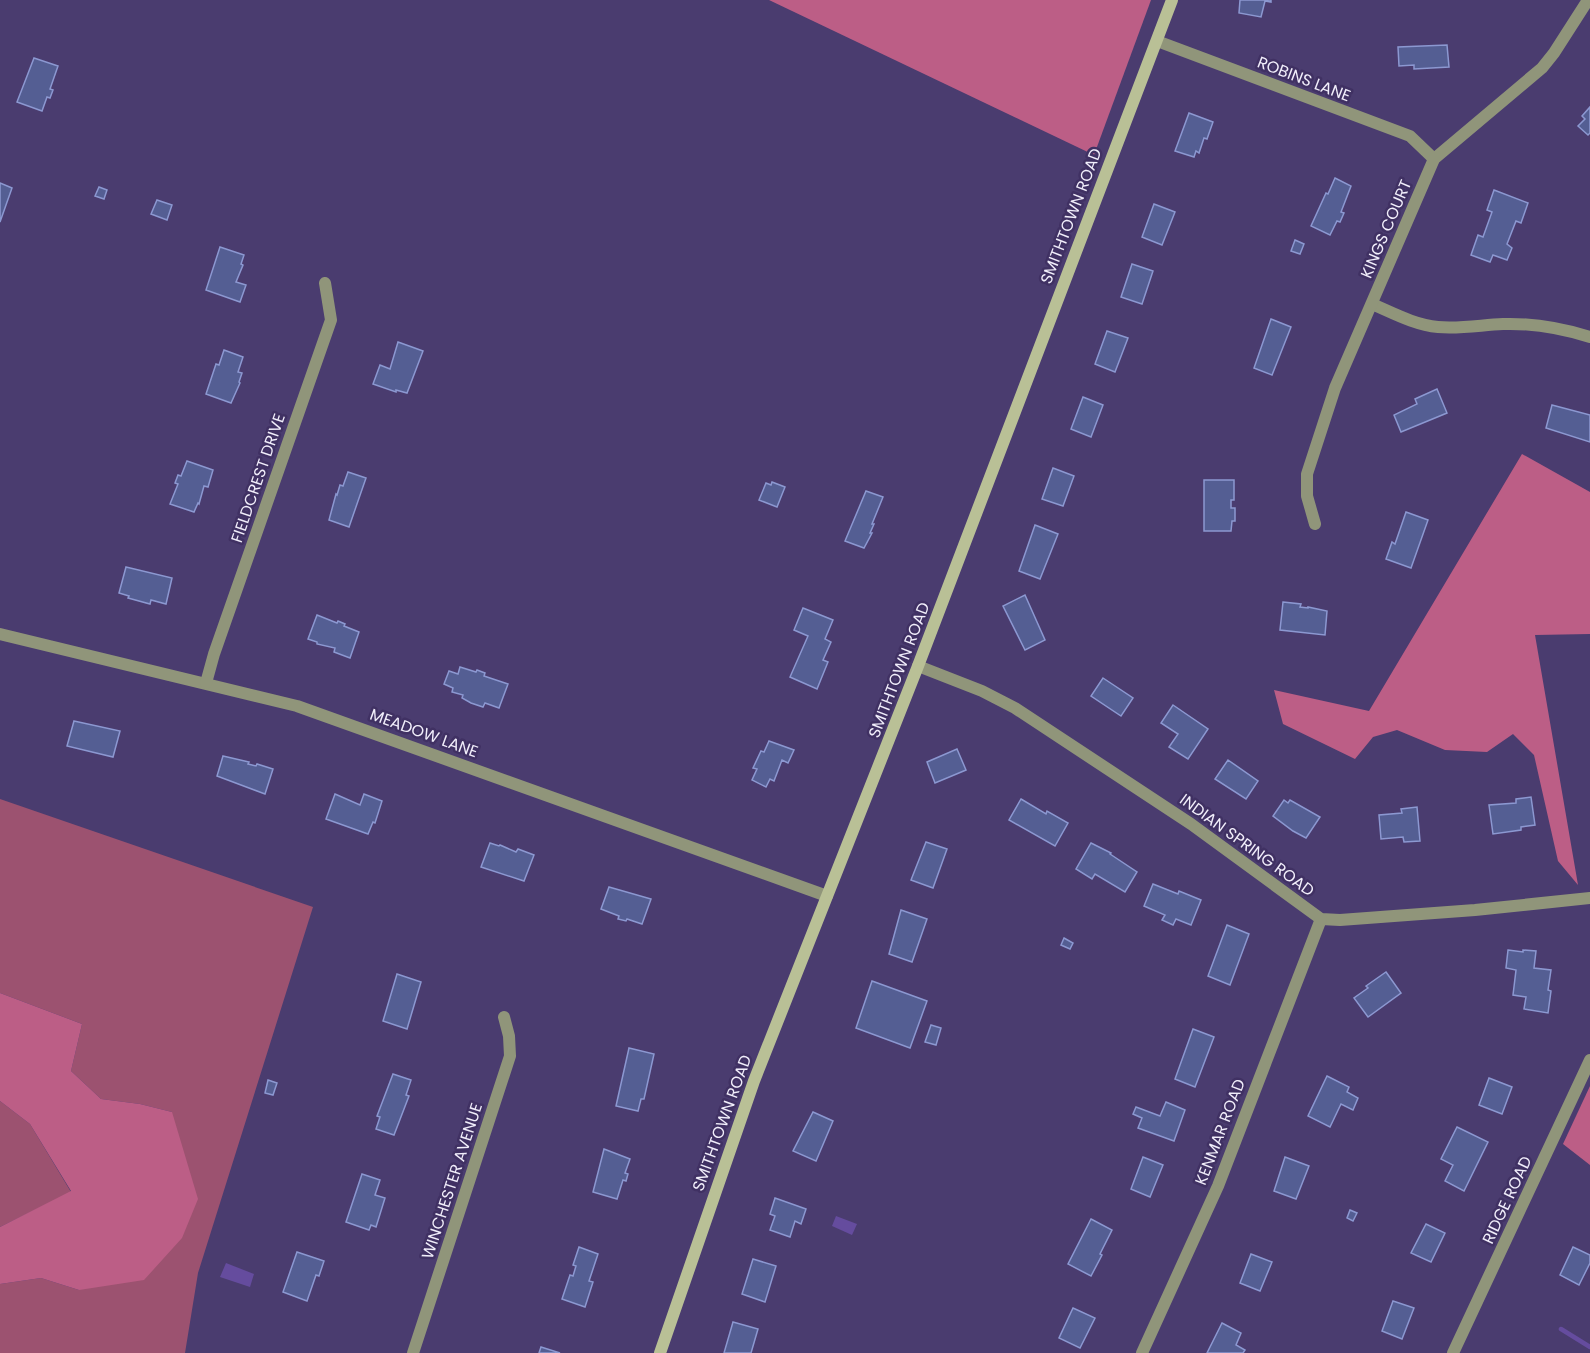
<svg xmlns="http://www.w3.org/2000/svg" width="1590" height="1353" viewBox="0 0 1590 1353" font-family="Poppins,sans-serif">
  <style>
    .green { fill: #9c5270 }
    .forest { fill: #bc5e86 }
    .water { fill: #654c9e }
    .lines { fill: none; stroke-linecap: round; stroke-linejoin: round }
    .stream { stroke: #654c9e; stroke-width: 4.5 }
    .building { fill: #545e93; stroke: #8c98d1; stroke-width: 1.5 }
    .street { stroke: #90957a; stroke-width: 12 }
    .secondary { stroke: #b9c096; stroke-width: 12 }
    .labels { text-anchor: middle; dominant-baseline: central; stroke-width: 5; stroke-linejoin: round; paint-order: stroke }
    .street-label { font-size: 16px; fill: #f1eefb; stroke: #403163 }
  </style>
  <rect width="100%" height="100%" fill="#4a3c6f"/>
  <!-- green -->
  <g class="green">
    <path d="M0,799L313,907L198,1273L185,1353H0V1284L41,1278L79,1290L172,1112L140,1104L101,1099L71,1071L82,1024L0,993Z"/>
    <path d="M0,1101L30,1124L71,1192L0,1227Z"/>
  </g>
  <!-- forest -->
  <g class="forest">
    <path d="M769,0H1151L1094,155Z"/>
    <path d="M1522,454L1590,492V634L1535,635L1578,885L1558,861L1534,755L1513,734L1487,752L1445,750L1397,730L1373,737L1355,759L1283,724L1274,690L1369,711Z"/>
    <path d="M0,993L82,1024L71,1071L101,1099L140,1104L172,1112L198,1199L182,1238L144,1280L79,1290L41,1278L0,1284V1227L71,1191L30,1124L0,1101Z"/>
    <path d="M1590,1086V1165L1563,1144Z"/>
  </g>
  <!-- water -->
  <g class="water">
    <path d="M836,1216L857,1224L852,1235L832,1226Z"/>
    <path d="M226,1263L254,1274L250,1287L220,1277Z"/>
  </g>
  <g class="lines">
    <!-- stream -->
    <path class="stream" d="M1561,1329L1590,1347"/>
  </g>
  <!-- building -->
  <g class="building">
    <path d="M1240,0H1271V2L1265,1L1261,17L1239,13Z"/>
    <path d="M1447,45L1449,67L1414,69V65L1399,66L1398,47Z"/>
    <path d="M34,58L58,66L50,89L53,90L50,98L47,97L42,111L17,102Z"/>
    <path d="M1590,107V133L1588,135L1578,126L1585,119L1582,116Z"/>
    <path d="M1189,113L1213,122L1207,139L1204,138L1199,153L1196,151L1194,157L1175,151Z"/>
    <path d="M1335,178L1351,186L1341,212L1344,213L1340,222L1337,221L1330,235L1311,226L1326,193L1328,194Z"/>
    <path d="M0,183L12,188L0,222Z"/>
    <path d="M99,187L107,190L104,199L95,196Z"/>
    <path d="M1494,190L1528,203L1521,223L1516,221L1507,244L1512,248L1507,260L1493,255L1490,262L1471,255L1478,235L1483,237L1492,212L1487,210Z"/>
    <path d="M157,200L172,205L167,220L151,214Z"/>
    <path d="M1154,204L1175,212L1162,245L1142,237Z"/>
    <path d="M1295,240L1304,244L1300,254L1291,251Z"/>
    <path d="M220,247L244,255L241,264L243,265L236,282L246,285L240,302L206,290Z"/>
    <path d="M1132,264L1153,271L1142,304L1121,297Z"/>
    <path d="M1271,319L1291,327L1272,375L1254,368Z"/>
    <path d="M1107,331L1128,338L1115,372L1095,364Z"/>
    <path d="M398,342L423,351L407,393L396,390V392L373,384L380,365L390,369Z"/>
    <path d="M224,350L243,357L238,372L242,373L239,382L240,383L231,403L206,394L216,364L219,365Z"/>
    <path d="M1437,389L1447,413L1401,432L1394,415L1417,404L1415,399Z"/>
    <path d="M1083,397L1103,405L1091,437L1071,429Z"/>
    <path d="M1552,405L1590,415V442L1546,428Z"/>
    <path d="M187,461L213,470L208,487L204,486L199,504L198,503L194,512L170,504L178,484L175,483L178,475L181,476Z"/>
    <path d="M1053,468L1074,476L1063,506L1042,499Z"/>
    <path d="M348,472L366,478L349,527L329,520L336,494L337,495L340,485L343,486Z"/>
    <path d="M1204,480H1234V500H1231V508H1235V521H1232L1231,531H1204Z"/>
    <path d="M772,482L785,487L777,507L759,500L766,483L771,485Z"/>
    <path d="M866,491L883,497L872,524H874L870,533H872L864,548L845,541Z"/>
    <path d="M1406,512L1428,520L1411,568L1386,559L1392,542L1395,544Z"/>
    <path d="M1035,525L1058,534L1040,579L1019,571Z"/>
    <path d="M126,567L172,578L166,604L151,600L150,604L128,598L129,596L119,593Z"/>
    <path d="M1025,595L1045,640L1025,650L1003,606Z"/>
    <path d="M1283,602L1301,604L1300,607L1308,608V607L1327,611L1325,635L1280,630Z"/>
    <path d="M803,608L833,620L825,639L831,642L823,660L828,662L817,689L790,677L808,636L794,630Z"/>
    <path d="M317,615L337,623L338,621L345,624L344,626L359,632L350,658L334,652L335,648L317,644V642L308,639Z"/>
    <path d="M460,667L476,672L477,670L485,673L484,676L508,684L499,708L485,703L483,707L471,703L462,698L463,695L452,692L453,688L444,684L449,671L458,674Z"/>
    <path d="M1103,678L1133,698L1121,716L1091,696Z"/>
    <path d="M1173,705L1208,729L1188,759L1169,747L1178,734L1161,723Z"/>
    <path d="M74,721L120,731L113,757L67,746Z"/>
    <path d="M769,741L794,750L788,763L782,760L774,781L770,779L766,787L752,780L757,769L753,768L761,751L764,752Z"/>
    <path d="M957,749L966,770L935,783L927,762Z"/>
    <path d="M223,756L249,762L248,764L256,766L257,764L273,769L265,794L217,776Z"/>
    <path d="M1228,760L1258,781L1246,799L1215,779Z"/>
    <path d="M335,794L360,805L364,794L382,801L375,823L373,822L368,834L326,819Z"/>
    <path d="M1531,797L1535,825L1521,827V830L1493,834L1489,805L1516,803V799Z"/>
    <path d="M1021,799L1046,814L1047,811L1068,823L1055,846L1009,820Z"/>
    <path d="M1284,800L1288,803L1290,800L1320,817L1306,838L1293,831L1273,816Z"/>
    <path d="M1417,807L1420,841L1404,842L1403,837L1381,839L1379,815L1402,813L1401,809Z"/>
    <path d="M926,842L947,849L933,888L911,880Z"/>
    <path d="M490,843L499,846L500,845L516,852L518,849L534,855L524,881L481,867Z"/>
    <path d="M1091,843L1111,853L1110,854L1137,872L1125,892L1095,874L1092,879L1076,869Z"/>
    <path d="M1153,884L1178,894L1179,891L1201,900L1191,925L1176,919L1173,925L1162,920L1165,915L1144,906Z"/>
    <path d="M609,887L651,899L642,924L627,919L626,921L618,919L619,916L601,909Z"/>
    <path d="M901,910L927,919L912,962L889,954Z"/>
    <path d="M1227,925L1249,934L1230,985L1208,976Z"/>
    <path d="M1064,938L1073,943L1070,949L1061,945Z"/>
    <path d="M1508,950L1523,952V950L1536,951L1534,968L1551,970L1548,990L1551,991L1548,1013L1524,1009L1526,997L1513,995L1516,970L1506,968Z"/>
    <path d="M1386,972L1401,993L1368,1017L1354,998L1368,988L1366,986Z"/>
    <path d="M397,974L421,982L407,1029L383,1021Z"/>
    <path d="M872,981L927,1001L910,1048L856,1028Z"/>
    <path d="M931,1025L941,1028L936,1045L925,1042Z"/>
    <path d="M1193,1029L1214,1037L1195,1087L1175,1079Z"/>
    <path d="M629,1048L654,1054L644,1099H641L638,1111L616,1106Z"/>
    <path d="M393,1074L411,1080L406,1095L409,1096L394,1135L376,1129L380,1117L377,1116Z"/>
    <path d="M1327,1076L1349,1087L1347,1092L1358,1098L1353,1110L1341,1104L1330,1127L1308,1116Z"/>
    <path d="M1489,1078L1512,1087L1502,1114L1479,1105Z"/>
    <path d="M268,1080L277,1083L273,1095L265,1093Z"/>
    <path d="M1166,1102L1185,1110L1174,1141L1138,1128L1142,1118L1133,1114L1136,1107L1160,1116Z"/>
    <path d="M813,1112L833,1121L816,1161L793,1151Z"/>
    <path d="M1457,1127L1488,1142L1464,1191L1445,1181L1453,1165L1441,1159Z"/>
    <path d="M604,1149L630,1159L625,1173L628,1174L626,1181L623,1180L617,1199L593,1192Z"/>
    <path d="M1143,1157L1163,1165L1150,1197L1131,1189Z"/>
    <path d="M1285,1157L1309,1166L1296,1199L1274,1191Z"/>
    <path d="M362,1174L380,1180L375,1195L385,1198L376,1227L371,1225L369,1230L346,1222Z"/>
    <path d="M775,1198L806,1209L801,1224L795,1221L790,1237L770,1230L775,1216L770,1214Z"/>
    <path d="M1350,1210L1357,1213L1353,1221L1347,1218Z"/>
    <path d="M1091,1219L1112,1230L1100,1254L1102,1255L1091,1276L1068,1264Z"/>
    <path d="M1426,1224L1445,1233L1431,1262L1411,1253Z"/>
    <path d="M579,1247L598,1254L589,1281L593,1282L585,1307L562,1299L570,1275L573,1276L576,1266L573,1265Z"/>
    <path d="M1573,1247L1590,1255V1263L1579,1285L1560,1275Z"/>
    <path d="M297,1252L324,1261L319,1276L316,1275L307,1301L283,1292Z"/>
    <path d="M1251,1254L1272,1262L1260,1291L1240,1283Z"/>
    <path d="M753,1259L776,1266L765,1302L742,1294Z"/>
    <path d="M1393,1301L1414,1308L1402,1339L1382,1331Z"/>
    <path d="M1073,1308L1095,1318L1080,1348L1059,1338Z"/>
    <path d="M733,1322L758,1329L751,1353H724Z"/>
    <path d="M1222,1323L1241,1333L1236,1345L1245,1350L1243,1353H1207Z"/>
    <path d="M541,1347L560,1353H539Z"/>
  </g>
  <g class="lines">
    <!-- street -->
    <g class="street">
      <path d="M1157,41L1410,136L1434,159"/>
      <path d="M1372,304C1393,313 1415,325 1438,327C1460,329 1481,325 1503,324C1533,323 1561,328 1590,337"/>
      <path d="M1315,524L1307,496V474L1335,388L1434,159L1542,68L1554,53L1588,0"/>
      <path d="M0,634L297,706L827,896"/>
      <path d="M918,666L982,691L1015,708L1191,824L1321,919L1340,920L1475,910L1590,898"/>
      <path d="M206,683L214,654L331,320L325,283"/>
      <path d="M413,1353L510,1056L509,1036L504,1017"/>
      <path d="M1142,1353L1218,1186L1321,919"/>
      <path d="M1453,1353L1590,1060"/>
    </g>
    <!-- secondary -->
    <path class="secondary" d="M660,1353L754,1081L918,666L1172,0"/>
  </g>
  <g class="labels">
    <!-- street labels -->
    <g class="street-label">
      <text transform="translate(1304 79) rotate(21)">ROBINS LANE</text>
      <text transform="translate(1071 216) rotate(-69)">SMITHTOWN ROAD</text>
      <text transform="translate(1386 229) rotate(-67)">KINGS COURT</text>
      <text transform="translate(258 478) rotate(-71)">FIELDCREST DRIVE</text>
      <text transform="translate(899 670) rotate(-69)">SMITHTOWN ROAD</text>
      <text transform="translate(424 733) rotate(20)">MEADOW LANE</text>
      <text transform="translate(1247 845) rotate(36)">INDIAN SPRING ROAD</text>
      <text transform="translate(722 1123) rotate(-70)">SMITHTOWN ROAD</text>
      <text transform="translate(1220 1132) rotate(-69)">KENMAR ROAD</text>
      <text transform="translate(452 1181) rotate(-72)">WINCHESTER AVENUE</text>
      <text transform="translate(1507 1200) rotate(-65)">RIDGE ROAD</text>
    </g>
  </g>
</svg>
